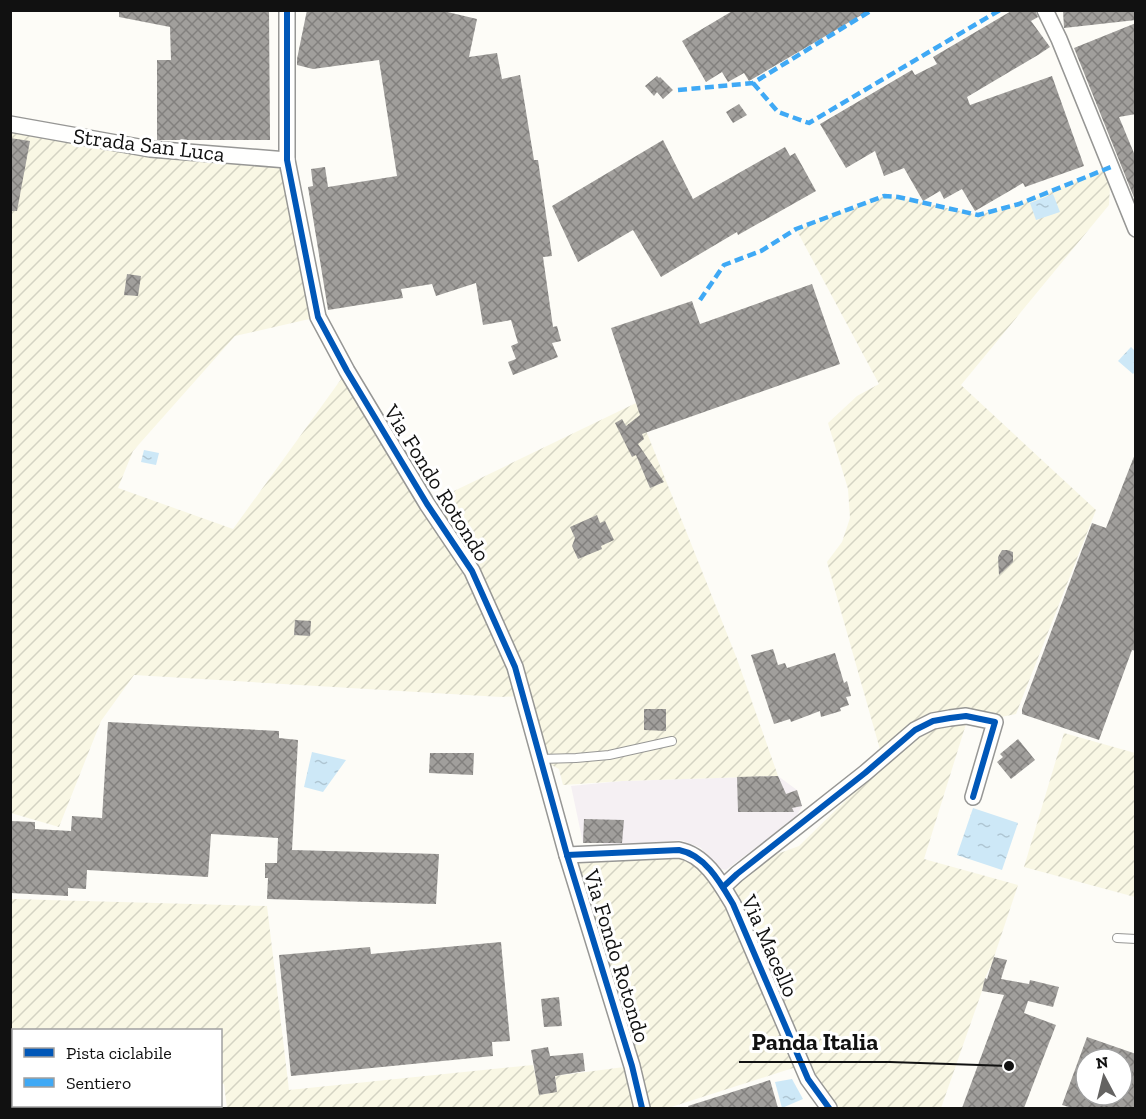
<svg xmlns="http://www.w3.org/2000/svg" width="1146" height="1119" viewBox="0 0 1146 1119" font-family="'Zilla Slab',serif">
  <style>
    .industrial { fill: #f5f0f3 }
    .farmland { fill: url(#farmland-furrows) }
    .water { fill: url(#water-ripples) }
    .building { fill: url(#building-cross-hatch); fill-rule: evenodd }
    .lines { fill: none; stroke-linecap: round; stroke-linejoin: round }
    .lane-casing { stroke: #979795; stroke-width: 10 }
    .street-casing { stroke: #979795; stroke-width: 18 }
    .lane { stroke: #fffffe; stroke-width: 8 }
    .street { stroke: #fffffe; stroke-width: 15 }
    .quiet { stroke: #3fa9f5; stroke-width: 4.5; stroke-dasharray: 9 4.5; stroke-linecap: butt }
    .cycleway-casing { stroke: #fff; stroke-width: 10 }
    .cycleway { stroke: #0057b8; stroke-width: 6 }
    .labels { text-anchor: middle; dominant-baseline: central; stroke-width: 6; stroke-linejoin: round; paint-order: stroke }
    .street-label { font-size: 22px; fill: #111; stroke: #fff }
    .leader { fill: none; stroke: #111; stroke-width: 2 }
    .callout-dot { fill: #111; stroke: #fff; stroke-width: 2 }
    .callout-label { font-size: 24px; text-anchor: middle; font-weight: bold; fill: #111; stroke: #fff; stroke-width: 6; stroke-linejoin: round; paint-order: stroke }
  </style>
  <defs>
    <pattern id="farmland-furrows" width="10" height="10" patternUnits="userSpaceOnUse" patternTransform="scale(1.5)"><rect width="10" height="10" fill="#f9f7e4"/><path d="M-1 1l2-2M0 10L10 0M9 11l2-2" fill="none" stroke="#d4d3c3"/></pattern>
    <pattern id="water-ripples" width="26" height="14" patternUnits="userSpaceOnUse" patternTransform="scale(1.5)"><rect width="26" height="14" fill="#cde8f7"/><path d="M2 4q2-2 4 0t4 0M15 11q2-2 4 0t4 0" fill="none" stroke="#afc6d3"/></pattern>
    <pattern id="building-cross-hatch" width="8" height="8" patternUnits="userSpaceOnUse" patternTransform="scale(1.5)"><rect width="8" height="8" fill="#a19f9c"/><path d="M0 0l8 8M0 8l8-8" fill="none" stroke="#82807e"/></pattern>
  </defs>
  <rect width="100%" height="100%" fill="#fdfcf7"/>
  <!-- industrial -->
  <path class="industrial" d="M778,776L797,790L802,806L796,817L726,870L716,868L701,848L681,840L622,846L603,847V843H583L571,786L622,781Z"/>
  <!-- farmland -->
  <g class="farmland">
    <path d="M10,124L287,160L318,317L235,336L133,451L118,488L233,529L347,371L427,504L636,403L647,433L737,659L778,776L622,781L563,785L559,769L540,759L523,696L501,697L134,675L101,721L59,827L11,813Z"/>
    <path d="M1111,167L1109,205L961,385L1096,510L1016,714L966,724L924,859L1018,885L992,963L985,978L982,991L941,1108H837L816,1083L735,896L734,887L740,877L769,857L799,846L896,751L881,753L827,562L842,542L850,518L848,489L828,423L857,396L879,384L796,229L884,196L898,197L978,215L1019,204Z"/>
    <path d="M1064,733L1135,753V897L1024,867Z"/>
    <path d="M669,855L688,859L705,874L726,907L796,1067L668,1108H650L576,865L587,859Z"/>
    <path d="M11,899L267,906L289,1090L533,1065L540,1095L557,1091L555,1076L632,1066L642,1108H227L224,1084H221L220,1030H14V1106H99V1108H11Z"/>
  </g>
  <!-- water -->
  <g class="water">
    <path d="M1053,194L1060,212L1036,220L1030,203Z"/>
    <path d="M1131,347L1135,351V372L1133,374L1118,361Z"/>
    <path d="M144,450L159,453L156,465L141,462Z"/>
    <path d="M312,752L346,760L323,792L304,787Z"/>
    <path d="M973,808L1018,823L1002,870L957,855Z"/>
    <path d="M792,1079L803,1099L782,1108L775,1082Z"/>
  </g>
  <!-- building -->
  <g class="building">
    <path d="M119,10H269L270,140H157V60H171L170,27L119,17Z"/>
    <path d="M307,10H439L477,19L469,57L497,53L502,79L520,75L534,160H538L552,256L543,257L553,327L557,326L561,341L552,343L558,357L513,375L508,362L516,359L511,346L518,343L511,320L483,325L476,283L436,296L432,284L401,289L403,298L328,310L308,187L313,186L311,169L325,167L328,187L397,176L379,60L313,69L297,65V59Z"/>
    <path d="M734,10H870L749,81L744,73L728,82L722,72L706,82L682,41Z"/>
    <path d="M1013,10H1035L1038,17L1031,21L1050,47L1038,55L967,97L970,105L1052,76L1084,166L1025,187L1023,183L975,211L962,189L944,199L940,191L923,201L904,168L884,176L875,151L846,168L820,124L912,70L915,75L937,64L933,57Z"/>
    <path d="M1063,10H1136V20L1064,28Z"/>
    <path d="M1136,23V114L1119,117L1136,158L1135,200L1074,48Z"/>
    <path d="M657,76L659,78L660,77L673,90L663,99L657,92L654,96L645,86Z"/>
    <path d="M739,104L747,115L733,123L726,112Z"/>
    <path d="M10,138L30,141L17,211H10Z"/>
    <path d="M663,140L693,199L785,147L790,156L795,153L816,191L738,235L737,232L661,277L633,230L578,262L552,206Z"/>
    <path d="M127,274L141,276L138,296L124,295Z"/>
    <path d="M812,284L840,364L642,434L644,439L638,444L664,482L650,488L636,455L632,457L615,423L622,419L626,426L640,415L611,328L692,301L700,324Z"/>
    <path d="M1135,454L1136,651L1132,650L1099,740L1022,714V709L1092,523L1106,528Z"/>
    <path d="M597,515L600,523L605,521L614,540L601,546L602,549L578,559L572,546L575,538L570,527Z"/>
    <path d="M1002,550H1007L1013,552V562L999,575L998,557Z"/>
    <path d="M295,620L311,621L310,636L294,635Z"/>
    <path d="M773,649L778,665L785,663L787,668L835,653L844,683L847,681L851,696L846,697L849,705L840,708L841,711L821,717L820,711L791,722L790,719L774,724L751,655Z"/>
    <path d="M644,709H666V731L644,730Z"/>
    <path d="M108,722L279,731V738L298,740L292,850L439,854L436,904L267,899L268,878H265V863H277L278,838L211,834L208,877L87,870L86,889L68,888V896L10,893V821L35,822V829L71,831L72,816L102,818Z"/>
    <path d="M1018,739L1035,760L1011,779L997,762L1003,757L1000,754Z"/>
    <path d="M430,753H474L473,775L429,773Z"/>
    <path d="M778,776L786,794L797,790L802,806L792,808L794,812H738L737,777Z"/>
    <path d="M584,819L624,820L622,843H583Z"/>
    <path d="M501,942L510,1041L492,1042L493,1056L291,1076L279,955L370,947L371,954Z"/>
    <path d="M994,957L1007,960L1001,979L1029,984L1030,980L1059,987L1053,1007L1028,1001L1024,1013L1056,1025L1024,1108H962L1004,995L982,991L985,978L987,979Z"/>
    <path d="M559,997L562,1026L544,1027L541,999Z"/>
    <path d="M1087,1037L1136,1054V1108H1072L1062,1105ZM1086,1059H1122V1095H1086Z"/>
    <path d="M548,1047L550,1056H551L583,1053L585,1071L555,1076L557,1092L539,1095L531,1050Z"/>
    <path d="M770,1080L778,1108H689L688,1106Z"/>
  </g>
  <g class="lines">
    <defs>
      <g id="lane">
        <path d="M540,759L576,758L609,755L672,741"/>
        <path d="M1117,938L1136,939"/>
      </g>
      <g id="street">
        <path d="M287,10V160L318,317L347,371L427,504L472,571L515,667L567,855L632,1066L642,1108"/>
        <path d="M1045,10L1059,39L1136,229"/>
        <path d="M10,124L150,149L287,160"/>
        <path d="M567,855L679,850C705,855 720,882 733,904L808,1079L829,1108"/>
        <path d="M723,887L737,874L865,773L915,730L933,721L950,718L966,716L995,722L973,797"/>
      </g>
    </defs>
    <!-- lane casing -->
    <use href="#lane" class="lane-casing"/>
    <!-- street casing -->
    <use href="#street" class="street-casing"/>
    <!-- lane -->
    <use href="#lane" class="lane"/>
    <!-- street -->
    <use href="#street" class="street"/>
    <!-- quiet -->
    <g class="quiet">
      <path d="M753,83L778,112L809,123L1000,10"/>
      <path d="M678,90L753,83L872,10"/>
      <path d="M700,300L724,265L761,251L796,229L884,196L898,197L978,215L1019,204L1111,167"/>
    </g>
    <defs>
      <g id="cycleway">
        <path d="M287,10V160L318,317L347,371L427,504L472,571L515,667L567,855L632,1066L642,1108"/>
        <path d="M567,855L679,850C705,855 720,882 733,904L808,1079L829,1108"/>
        <path d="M723,887L737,874L865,773L915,730L933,721L950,718L966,716L995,722L973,797"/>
      </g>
    </defs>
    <!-- cycleway casing -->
    <use href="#cycleway" class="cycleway-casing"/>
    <!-- cycleway -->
    <use href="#cycleway" class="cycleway"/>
  </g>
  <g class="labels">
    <!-- street labels -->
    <g class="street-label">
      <text transform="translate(149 145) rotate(7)">Strada San Luca</text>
      <text transform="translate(437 483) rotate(58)">Via Fondo Rotondo</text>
      <text transform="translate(770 946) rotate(66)">Via Macello</text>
      <text transform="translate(617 956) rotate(73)">Via Fondo Rotondo</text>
    </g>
  </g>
  <!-- callouts -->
  <path class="leader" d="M1009 1066L890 1062H739"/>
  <circle class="callout-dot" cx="1009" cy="1066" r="6"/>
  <g class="callout-label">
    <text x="815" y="1050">Panda Italia</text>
  </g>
  <!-- border -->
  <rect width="1146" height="1119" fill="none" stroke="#111111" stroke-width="24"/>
  <!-- legend -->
  <rect x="12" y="1029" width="210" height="78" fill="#ffffff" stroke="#a0a0a0" stroke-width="1.5"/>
  <rect x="24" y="1048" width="30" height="9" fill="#0057b8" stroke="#a0a0a0" stroke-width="1.5"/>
  <text x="66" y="1059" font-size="18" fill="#111111">Pista ciclabile</text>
  <rect x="24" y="1078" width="30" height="9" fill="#3fa9f5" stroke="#a0a0a0" stroke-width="1.5"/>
  <text x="66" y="1089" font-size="18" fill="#111111">Sentiero</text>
  <!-- north arrow -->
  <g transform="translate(1104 1077) rotate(353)"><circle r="28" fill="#ffffff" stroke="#a0a0a0" stroke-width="1.5"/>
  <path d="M0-4.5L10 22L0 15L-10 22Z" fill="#646362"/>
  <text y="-9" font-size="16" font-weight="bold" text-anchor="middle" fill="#111111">N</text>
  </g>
</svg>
